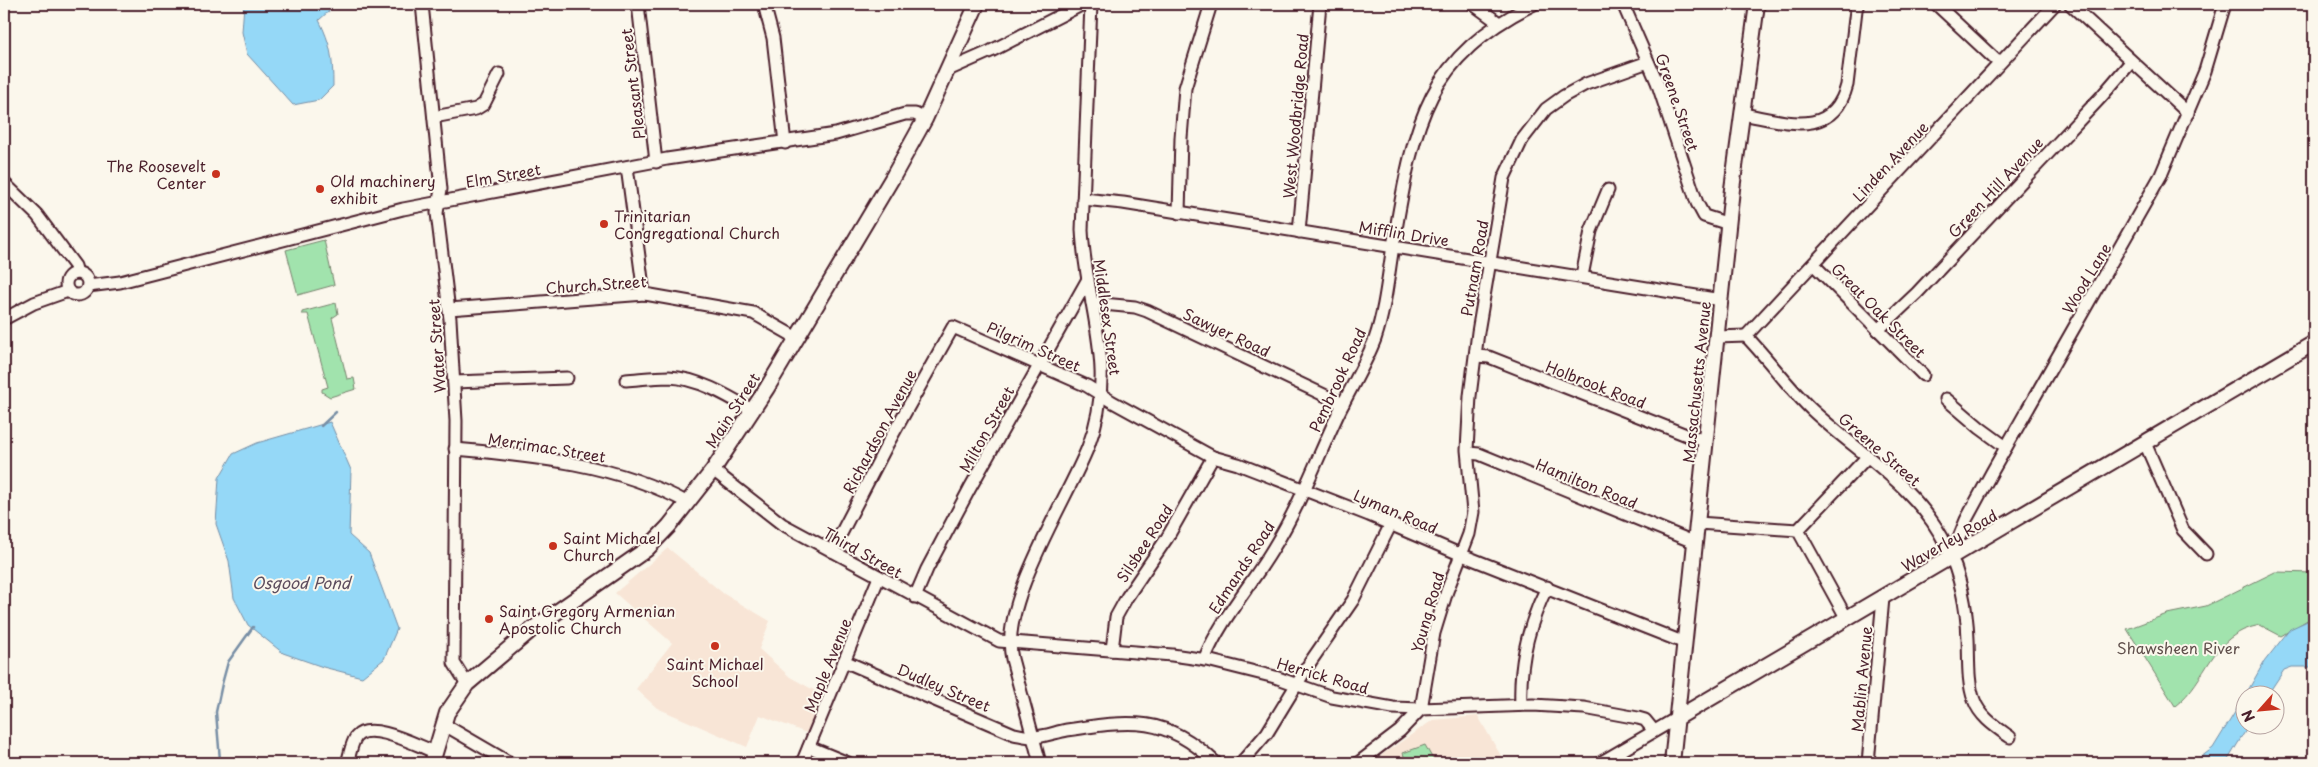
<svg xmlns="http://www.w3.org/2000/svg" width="2318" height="767" viewBox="0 0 2318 767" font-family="'Playpen Sans',sans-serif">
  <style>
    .built { fill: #f8e5d6 }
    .green { fill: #a1e3ad; stroke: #76816c }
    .water { fill: #95d8f7; stroke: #778ea5 }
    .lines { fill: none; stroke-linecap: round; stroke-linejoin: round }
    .stream { stroke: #778ea5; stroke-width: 2.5 }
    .minor-casing { stroke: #4a1f2b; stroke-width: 15 }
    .major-casing { stroke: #4a1f2b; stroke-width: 18 }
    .minor { stroke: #fbf7ec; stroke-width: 11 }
    .major { stroke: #fbf7ec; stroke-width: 14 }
    .poi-dot { fill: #c8321e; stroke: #fbf7ec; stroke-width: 2 }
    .labels { text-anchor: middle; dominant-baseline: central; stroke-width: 4; stroke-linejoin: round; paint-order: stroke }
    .street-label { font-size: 15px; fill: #4a1f2b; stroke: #fbf7ec }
    .poi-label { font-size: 15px; fill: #4a1f2b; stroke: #fbf7ec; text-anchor: start }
    .park-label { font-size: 15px; fill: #60504c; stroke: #fbf7ec }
    .water-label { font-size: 16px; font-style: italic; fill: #5d4d5e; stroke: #fbf7ec }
  </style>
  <rect width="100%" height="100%" fill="#fbf7ec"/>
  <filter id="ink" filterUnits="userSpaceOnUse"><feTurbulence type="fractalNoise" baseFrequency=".02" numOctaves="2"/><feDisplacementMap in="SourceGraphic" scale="10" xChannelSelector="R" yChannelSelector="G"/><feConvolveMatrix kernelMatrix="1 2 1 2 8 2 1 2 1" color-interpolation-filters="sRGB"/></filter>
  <g filter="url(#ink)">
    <!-- built -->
    <g class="built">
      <path d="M668,548L724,594L770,621L759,649L790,677L821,694L809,734L760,715L747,747L657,708L636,689L672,643L615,593Z"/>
      <path d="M1478,716L1505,763H1370L1433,720Z"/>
    </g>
    <!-- green -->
    <g class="green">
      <path d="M324,240L334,285L298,295L286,250Z"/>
      <path d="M336,303L338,314L332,318L347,379L354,378L356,389L330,397L322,392V389L328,387L308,314H302V312Z"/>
      <path d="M2275,572L2314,573V616L2281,636L2260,625C2209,635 2209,680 2175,706L2127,629L2167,614L2206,606Z"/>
      <path d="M1425,745L1435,763H1406L1403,753Z"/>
    </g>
    <!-- water -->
    <g class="water">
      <path d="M244,4H337L319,20C331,44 333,59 333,86L319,100L293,105L247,54L242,32Z"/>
      <path d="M330,422L351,470L349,535L369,553L397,629L384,659L362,677L323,667L283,653L248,625L234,598L229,561L216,524L219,478L233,454L257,443Z"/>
      <path d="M2314,618V667H2292L2284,670L2268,694H2246L2264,662L2290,629Z"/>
      <path d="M2245,696L2246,724L2249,725L2226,763H2193L2213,748Z"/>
    </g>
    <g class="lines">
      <!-- stream -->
      <g class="stream">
        <path d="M321,426L336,412"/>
        <path d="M216,763L220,760L216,712L222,684L228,662L253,627"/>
      </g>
      <defs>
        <g id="minor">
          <path d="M422,4L441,189L437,213L450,319L456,421L454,663L467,684"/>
          <path d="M638,4L656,162"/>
          <path d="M764,4L773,38L785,143"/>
          <path d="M1473,4L1499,23"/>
          <path d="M1623,4L1657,82L1697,203L1704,216L1729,224"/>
          <path d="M1936,4L1999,63"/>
          <path d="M2070,4L2188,113"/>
          <path d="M948,70L991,51L1083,4"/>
          <path d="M1742,114C1784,121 1833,140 1847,85L1856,10L1858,4"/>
          <path d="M434,117L476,109L484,104L499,74"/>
          <path d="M627,167L644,294"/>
          <path d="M4,183L37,215L75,266L77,273"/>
          <path d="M1083,199L1123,203L1721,300"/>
          <path d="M1179,213L1181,138L1185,88L1211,4"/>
          <path d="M1299,232L1320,4"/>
          <path d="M1814,265L1923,375"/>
          <circle cx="77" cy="284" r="11"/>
          <path d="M1582,276L1591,231L1608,190"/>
          <path d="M88,286L120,282L403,209L667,159L836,134L905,114H915L925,119"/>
          <path d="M1092,303L1135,307L1147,311L1343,404"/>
          <path d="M449,309L645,294L753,313L797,338"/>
          <path d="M4,319L34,303L68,291"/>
          <path d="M1878,330L1917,293L2101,97L2131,62"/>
          <path d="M1746,336C1769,360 1788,387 1812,410C1858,453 1919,487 1947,547C1960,575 1967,609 1968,639C1969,658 1967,681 1974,700C1980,717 1996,727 2010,737"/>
          <path d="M1746,336L2055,4"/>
          <path d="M1717,337L1746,336"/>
          <path d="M1476,356L1489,357L1694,438L1706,440"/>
          <path d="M626,380C640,379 655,377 669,377C698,378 728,396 752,410"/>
          <path d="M454,382L567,378"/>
          <path d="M1946,399L1980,428L2006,447"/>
          <path d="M2145,443L2183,530L2206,554"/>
          <path d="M455,449C534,456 617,464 688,503"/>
          <path d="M1468,453L1479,454L1696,543"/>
          <path d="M713,470L782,524L999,641L1172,655L1207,660L1275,677L1332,697L1393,708L1421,709L1533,705L1584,708L1638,718L1645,720L1654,731"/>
          <path d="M1698,523L1798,530L1868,456"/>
          <path d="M1798,530L1847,619"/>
          <path d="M832,551L888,443L953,327L1087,386L1111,401L1213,457L1238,464L1369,515L1462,555L1685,643"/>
          <path d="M1951,557L1966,520L1992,472L2161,175L2205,71L2225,4"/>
          <path d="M915,597L927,569L970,488L1088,279"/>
          <path d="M1112,650L1116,617L1127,597L1167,538L1213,457"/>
          <path d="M1204,660C1221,618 1251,586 1274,547C1300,505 1317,459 1338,414C1350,389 1365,365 1375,339C1385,310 1388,277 1393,246C1402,197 1409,141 1432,96C1453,54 1493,24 1534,4"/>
          <path d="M844,661L1014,734C1020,735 1027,737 1033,737C1044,737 1056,732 1067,730C1132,720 1165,715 1216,763"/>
          <path d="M1521,705C1519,662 1528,625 1547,587"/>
          <path d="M443,724L510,763"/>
          <path d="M809,747L848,763"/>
          <path d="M347,763C350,755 351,744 356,737C370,720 418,746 435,752"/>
          <path d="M802,763L879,577"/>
          <path d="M1040,763L1012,659C999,604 1067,500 1088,447C1119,367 1086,310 1082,230L1091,4"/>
          <path d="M1241,763L1267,733L1311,661L1353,600L1391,524"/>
          <path d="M1358,763L1400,731L1421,709L1434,633L1447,591L1469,534L1473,512L1467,450L1470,396L1478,332L1504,178L1522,140L1546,109L1564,96L1586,84L1648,62"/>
          <path d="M1600,763L1677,718"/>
          <path d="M1868,763L1883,598"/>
        </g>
        <g id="major">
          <path d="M1677,718L2314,343"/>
          <path d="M432,763L447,713L467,684L531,630L647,549L669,526L713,470L767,388L894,175L925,119L977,4"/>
          <path d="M1672,763L1732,189L1757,4"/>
        </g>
      </defs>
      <!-- minor casing -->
      <use href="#minor" class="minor-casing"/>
      <!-- major casing -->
      <use href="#major" class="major-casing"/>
      <!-- minor -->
      <use href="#minor" class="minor"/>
      <!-- major -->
      <use href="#major" class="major"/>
    </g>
  </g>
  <!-- markers -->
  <g class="poi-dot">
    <circle cx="216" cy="174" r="5"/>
    <circle cx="320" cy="189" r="5"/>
    <circle cx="604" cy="224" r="5"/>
    <circle cx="553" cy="546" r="5"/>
    <circle cx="489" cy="619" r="5"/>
    <circle cx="715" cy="646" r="5"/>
  </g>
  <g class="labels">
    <!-- street labels -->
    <g class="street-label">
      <text transform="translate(632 84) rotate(-97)">Pleasant Street</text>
      <text transform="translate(1678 102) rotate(71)">Greene Street</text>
      <text transform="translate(1295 116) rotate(-85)">West Woodbridge Road</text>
      <text transform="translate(1890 161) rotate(-47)">Linden Avenue</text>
      <text transform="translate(503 175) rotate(-10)">Elm Street</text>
      <text transform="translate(1995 187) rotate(-47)">Green Hill Avenue</text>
      <text transform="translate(1404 233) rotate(9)">Mifflin Drive</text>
      <text transform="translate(1474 268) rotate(-80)">Putnam Road</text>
      <text transform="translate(2086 278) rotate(-59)">Wood Lane</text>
      <text transform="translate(596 284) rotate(-4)">Church Street</text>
      <text transform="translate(1879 310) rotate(45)">Great Oak Street</text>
      <text transform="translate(1108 317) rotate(82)">Middlesex Street</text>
      <text transform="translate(1227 332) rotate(25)">Sawyer Road</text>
      <text transform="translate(436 346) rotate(-94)">Water Street</text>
      <text transform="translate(1034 346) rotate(24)">Pilgrim Street</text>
      <text transform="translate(1337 380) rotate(-65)">Pembrook Road</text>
      <text transform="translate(1696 382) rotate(-84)">Massachusetts Avenue</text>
      <text transform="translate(1596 384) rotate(21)">Holbrook Road</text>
      <text transform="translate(732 410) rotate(-57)">Main Street</text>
      <text transform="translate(986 429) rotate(-61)">Milton Street</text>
      <text transform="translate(879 431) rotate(-62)">Richardson Avenue</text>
      <text transform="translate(547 447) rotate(9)">Merrimac Street</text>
      <text transform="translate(1880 449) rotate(41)">Greene Street</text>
      <text transform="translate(1587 483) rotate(22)">Hamilton Road</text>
      <text transform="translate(1396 511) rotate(23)">Lyman Road</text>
      <text transform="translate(1949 540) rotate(-30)">Waverley Road</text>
      <text transform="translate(1144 543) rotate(-57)">Silsbee Road</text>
      <text transform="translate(863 552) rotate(29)">Third Street</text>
      <text transform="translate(1241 567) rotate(-57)">Edmands Road</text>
      <text transform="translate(1427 612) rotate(-74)">Young Road</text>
      <text transform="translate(827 665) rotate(-68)">Maple Avenue</text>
      <text transform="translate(1323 675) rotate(16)">Herrick Road</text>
      <text transform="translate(1861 679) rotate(-85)">Mablin Avenue</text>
      <text transform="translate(944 687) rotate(23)">Dudley Street</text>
    </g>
    <!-- poi labels -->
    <g class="poi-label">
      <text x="206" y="165" text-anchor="end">The Roosevelt<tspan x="206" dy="17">Center</tspan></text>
      <text x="330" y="180">Old machinery<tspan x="330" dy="17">exhibit</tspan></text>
      <text x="614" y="215">Trinitarian<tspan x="614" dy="17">Congregational Church</tspan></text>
      <text x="563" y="537">Saint Michael<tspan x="563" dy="17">Church</tspan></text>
      <text x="499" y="610">Saint Gregory Armenian<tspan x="499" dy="17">Apostolic Church</tspan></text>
      <text x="715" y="663" text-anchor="middle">Saint Michael<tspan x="715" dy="17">School</tspan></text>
    </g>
    <!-- park labels -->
    <g class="park-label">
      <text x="2178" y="647">Shawsheen River</text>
    </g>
    <!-- water labels -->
    <g class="water-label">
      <text x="301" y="582">Osgood Pond</text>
    </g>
  </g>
  <!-- margin -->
  <rect width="2318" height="767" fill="none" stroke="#fbf7ec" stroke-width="20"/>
  <rect x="10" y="10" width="2298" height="747" fill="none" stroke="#4a1f2b" stroke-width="2" filter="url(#ink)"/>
  <!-- north arrow -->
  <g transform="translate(2260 710) rotate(243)"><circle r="24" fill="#fbf7ec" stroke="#b4a19f"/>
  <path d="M0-4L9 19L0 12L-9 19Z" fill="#c8321e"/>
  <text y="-8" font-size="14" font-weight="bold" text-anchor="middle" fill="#4a1f2b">N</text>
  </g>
</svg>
